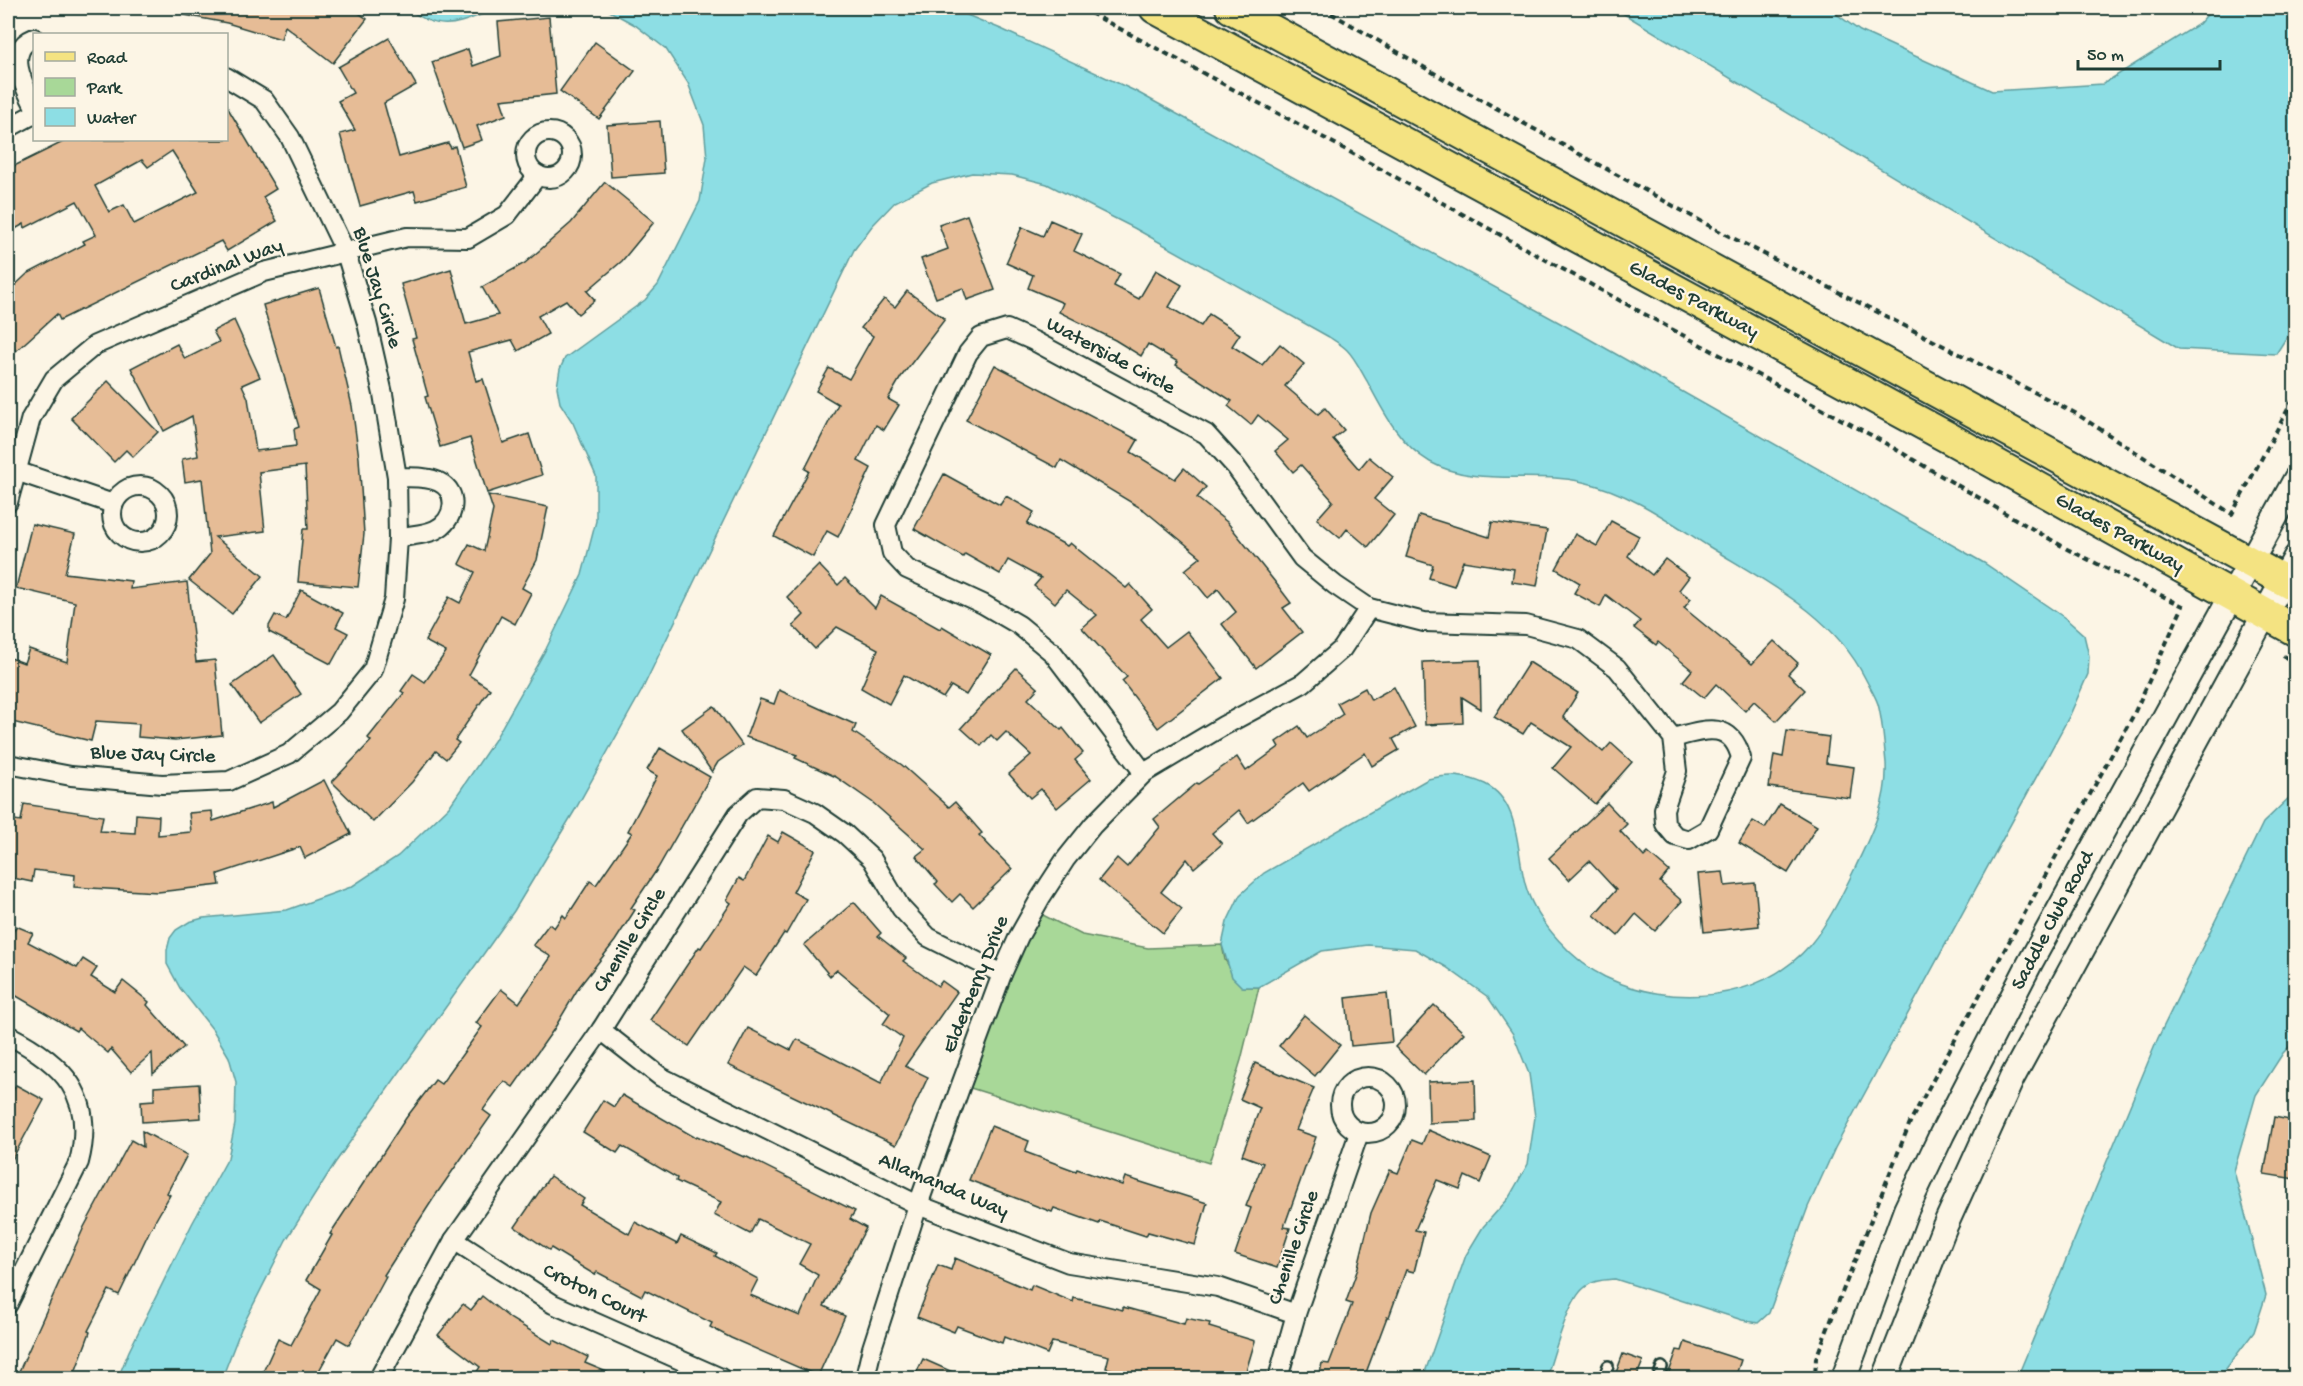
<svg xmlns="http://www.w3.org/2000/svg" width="2303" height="1386" viewBox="0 0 2303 1386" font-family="'Gochi Hand',sans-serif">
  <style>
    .green { fill: #a8d898; stroke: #648a66; stroke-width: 1.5 }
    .water { fill: #8ddee4; stroke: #619e9e; stroke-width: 1.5 }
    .building { fill: #e6bc96; stroke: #1f3d34; stroke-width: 1.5; fill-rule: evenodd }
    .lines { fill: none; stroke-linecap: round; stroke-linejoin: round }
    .service-casing { stroke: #1f3d34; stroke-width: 14 }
    .minor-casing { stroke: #1f3d34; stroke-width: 22 }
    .tertiary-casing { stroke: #1f3d34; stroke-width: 28 }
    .primary-casing { stroke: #1f3d34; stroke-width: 34 }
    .path { stroke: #1f3d34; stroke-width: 4; stroke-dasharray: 6 4.5; stroke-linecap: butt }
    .service { stroke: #fcf5e5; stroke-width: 9 }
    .minor { stroke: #fcf5e5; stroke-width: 18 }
    .tertiary { stroke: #fcf5e5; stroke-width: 24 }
    .primary { stroke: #f4e382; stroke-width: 30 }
    .labels { text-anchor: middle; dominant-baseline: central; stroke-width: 4.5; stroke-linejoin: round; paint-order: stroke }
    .street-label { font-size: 21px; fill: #1f3d34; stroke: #fcf5e5 }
  </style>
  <rect width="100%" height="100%" fill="#fcf5e5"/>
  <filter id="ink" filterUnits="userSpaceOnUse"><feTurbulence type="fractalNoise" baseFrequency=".0167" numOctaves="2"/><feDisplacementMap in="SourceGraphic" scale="12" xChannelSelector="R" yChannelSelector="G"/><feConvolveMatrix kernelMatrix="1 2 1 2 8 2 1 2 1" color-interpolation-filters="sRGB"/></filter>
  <g filter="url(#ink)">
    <!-- green -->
    <path class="green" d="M1033,910L1082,935L1148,948L1222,945L1225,960L1243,987H1259L1241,1060L1209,1163L961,1085Z"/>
    <!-- water -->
    <g class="water">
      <path d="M407,8H500C460,21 445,37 407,8Z"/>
      <path d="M604,8H950L1001,29L1135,91L1584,336L1984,563L2065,618L2084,635L2089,656L2088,674L2070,715L1835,1148L1808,1207L1769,1313L1758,1323L1742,1320L1615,1279C1603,1280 1593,1280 1584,1288C1567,1302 1554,1356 1546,1378H1423L1466,1255L1483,1227L1508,1199L1528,1164L1535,1117L1529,1074L1513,1034L1488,997L1446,967L1415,949L1368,945L1322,951L1259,987H1242L1232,977L1222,945L1227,922L1240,895L1264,873L1428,779C1449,774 1465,775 1485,784C1523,803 1515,856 1527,890C1538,923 1574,962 1605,977C1670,1008 1760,1003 1810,945C1829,922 1842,895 1855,868C1871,834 1888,802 1886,763C1884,744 1883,723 1878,704C1875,695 1869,686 1865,678C1833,614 1766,582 1708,546C1669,521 1629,492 1583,482C1533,470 1477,488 1430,462C1399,444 1383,411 1367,381C1361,371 1355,358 1347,350C1342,345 1335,341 1329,337L1134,228L1047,184L1012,175L972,173L932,183L895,202L872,226L854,250L641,692L575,810L514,911L335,1163L286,1240L241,1329L222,1378H118L129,1351L192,1224L228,1158L235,1124L236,1082L229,1057L213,1030L180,988L167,964V950L170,938L176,930L189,922L203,918L287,910L351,887L398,856L449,807L494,741L546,649L582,575L596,521V476L573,423L560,403L557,387L560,369L565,358L645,300L658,285L700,201L707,158L704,125L688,83L666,49L635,25Z"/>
      <path d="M1614,8H1828L1860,31L1992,91L2103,84L2199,24L2213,8H2295V324L2276,354L2179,349Z"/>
      <path d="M2295,792V1041L2283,1053L2256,1095L2234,1171L2266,1295L2254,1332L2219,1378H2017L2158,1038L2263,823Z"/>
    </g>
    <!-- building -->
    <g class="building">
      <path d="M184,8H352L367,19L333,63L285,26L281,39L227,23L184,15Z"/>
      <path d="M549,17L556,94L501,100L506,115L477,126L482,140L462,147L432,62L468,49L473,66L501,56L498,22Z"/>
      <path d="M389,38L416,85L384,103L399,157L448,143L451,148L455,146L466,187L417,201L414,191L360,206L340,134L355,130L338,101L353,93L338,67Z"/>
      <path d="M595,42L635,71L599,119L560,91Z"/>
      <path d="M226,105L276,189L263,197L277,221L227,251L221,241L60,320L57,314L16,351L8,342V292L27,274L85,244L83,241L96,235L77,201L25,228L24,224L8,233V169L67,140H226ZM172,151L198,192L134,224L124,205L109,212L95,186L142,160L148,167Z"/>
      <path d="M660,121L664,173L611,177L607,125Z"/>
      <path d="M605,182L654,222L622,261L587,291L595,300L578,314L566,300L538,316L548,334L518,351L512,340L468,352L476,381L483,379L503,443L529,434L542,475L487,493L470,438L440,447L425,397L428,396L412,339L416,338L401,284L451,269L466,324L498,315L482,287L525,263L571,223Z"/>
      <path d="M967,215L995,290L967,300L963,288L936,298L921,259L948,249L939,225Z"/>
      <path d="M1050,220L1082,234L1074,251L1120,274L1114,286L1139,299L1156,270L1182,285L1169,307L1201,326L1209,314L1240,334L1232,346L1262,365L1280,344L1304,364L1285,386L1318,414L1325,408L1344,430L1333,439L1359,469L1369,457L1393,477L1374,499L1394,515L1368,547L1347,529L1340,538L1317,519L1333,501L1301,465L1293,472L1275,451L1288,440L1258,415L1251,425L1228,406L1232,401L1176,365L1178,362L1148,344L1141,356L1115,340L1059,312L1063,303L1028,288L1033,275L1006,263L1022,227L1043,236Z"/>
      <path d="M319,288L336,347L338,346L352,406L359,458L364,534L358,587L298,582L303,529H308L305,466L259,472L265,531L215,537L263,576L232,614L189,580L210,554L202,479L185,482L182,459L198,456L192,416L164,431L131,368L177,344L185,359L219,342L213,331L234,320L260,377L242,385L248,398L256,451L296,446L294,429L299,427L263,305Z"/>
      <path d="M907,291L945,319L901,377L888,399L899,405L884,430L876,425L858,461L871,468L838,537L827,531L813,557L774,536L809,471L805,469L838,404L816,391L829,368L849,379L873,336L861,328L884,299L895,307Z"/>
      <path d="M995,365L1138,440L1131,452L1175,479L1184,468L1206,487L1197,498L1227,522L1275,582L1291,603L1283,608L1302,632L1256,668L1222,624L1236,612L1218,589L1208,598L1185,570L1201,557L1144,510L1061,460L1057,468L966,420Z"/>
      <path d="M108,381L158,432L133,457L126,450L114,462L71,418Z"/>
      <path d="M944,474L1000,505L1006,496L1034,512L1027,524L1067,546L1070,543L1126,588L1130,584L1152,609L1141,619L1166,647L1187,631L1223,678L1158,728L1122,681L1127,677L1082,628L1097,615L1066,590L1055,603L1034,586L1041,578L1008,560L1000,574L965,554L963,557L914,529Z"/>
      <path d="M488,495L548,507L537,560L522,588L531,593L515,624L501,616L469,675L490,689L455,740L459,743L446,759L436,751L412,782L373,822L332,782L371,741L368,738L404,693L401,691L413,674L425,682L446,652L425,641L449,597L460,603L475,572L459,564L469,544L484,551L493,510Z"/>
      <path d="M1419,515L1489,537L1492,522L1547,530L1537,586L1512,582L1514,569L1463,561L1454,586L1429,578L1433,565L1406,557Z"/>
      <path d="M1611,521L1639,536L1628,556L1652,575L1665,559L1689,577L1679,590L1691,599L1684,608L1752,664L1774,641L1798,663L1788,674L1805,690L1776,721L1754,701L1745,711L1716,684L1704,698L1683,681L1692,670L1658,642L1656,645L1634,628L1640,621L1606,595L1600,607L1574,593L1580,583L1556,569L1575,534L1597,546Z"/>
      <path d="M32,524L75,534L65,573L131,581L130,589L187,582L196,662L215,660L222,735L175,740L138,737L139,724L96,721L91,741L8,721V657L24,663L29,649L67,662L75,602L16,588Z"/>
      <path d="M819,565L838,585L845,578L875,608L881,596L940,629L942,626L991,655L966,695L951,686L943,698L904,675L889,704L861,688L878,649L837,627L815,649L793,626L804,615L787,597Z"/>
      <path d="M301,590L343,613L336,627L348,633L331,664L269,632V626L275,615L286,620Z"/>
      <path d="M274,655L301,694L259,723L232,685Z"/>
      <path d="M1480,660L1481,709L1462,697L1463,723L1425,725L1423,662Z"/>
      <path d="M1529,662L1578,693L1563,717L1603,752L1611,743L1632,762L1595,804L1553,768L1571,747L1531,722L1523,734L1494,717Z"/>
      <path d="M1016,668L1038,688L1028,699L1061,730L1063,728L1083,753L1075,760L1091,779L1057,808L1041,789L1030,798L1009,774L1031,755L1006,732L997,741L991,735L981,746L961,728Z"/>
      <path d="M1394,687L1415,727L1393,739L1399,750L1372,766L1365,753L1309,791L1303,783L1248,823L1239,810L1212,833L1222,844L1194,868L1187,859L1161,892L1182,909L1163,933L1099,880L1117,858L1127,867L1160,827L1154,819L1197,783L1198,784L1237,757L1246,771L1279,747L1276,742L1299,726L1307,738L1343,714L1337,703L1365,688L1371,700Z"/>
      <path d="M779,690L856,725L853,732L902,765L949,807L955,802L982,833L979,835L1012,869L973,907L960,894L952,902L935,884L938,882L916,856L925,849L872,802L836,777L795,758L797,755L746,737L760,699L774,704Z"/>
      <path d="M714,706L742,745L718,762L712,772L682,729Z"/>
      <path d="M1787,731L1829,737L1826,763L1854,767L1850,798L1769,787L1774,755L1783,757Z"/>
      <path d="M660,748L710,777L658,868L631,908L635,910L615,941L579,987L554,1029L513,1087L504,1081L483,1110L491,1116L435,1196L384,1275L386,1277L349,1345L337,1338L315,1378H272L262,1374L278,1339L291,1345L321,1289L306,1280L332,1235L330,1234L406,1118L435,1080L441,1084L482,1027L476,1023L501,989L519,1003L551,957L533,945L549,924L554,928L563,915L566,918L590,881L596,885L632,833L628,831L657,776L647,770Z"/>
      <path d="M324,780L351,834L305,858L300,847L218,874L220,885L158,892L74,887L75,875L34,870L32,882L8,877V819L21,821L24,804L103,816L100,831L135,833L136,814L159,816L158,835L191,832L189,813L212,811L213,821L272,802L273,807Z"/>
      <path d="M1607,803L1627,824L1620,831L1644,857L1648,853L1669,871L1660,882L1682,901L1655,931L1636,914L1618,936L1594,915L1616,890L1589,861L1569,880L1549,858Z"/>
      <path d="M1780,804L1817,826L1788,873L1739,843L1753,821L1765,828Z"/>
      <path d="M783,832L815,850L793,892L806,899L786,934L784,933L756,976L743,967L689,1046L650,1020L699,947L701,948L731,903L727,900L739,878L744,881L768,836L778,842Z"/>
      <path d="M1723,872L1725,886L1755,883L1759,926L1704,932L1698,874Z"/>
      <path d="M854,902L881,933L878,936L906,958L903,961L938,986L942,981L957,992L905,1066L928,1077L896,1145L728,1065L748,1028L791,1050L797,1039L881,1083L903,1038L883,1024L890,1014L837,970L830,976L804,945Z"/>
      <path d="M16,926L33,933L28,942L77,968L83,959L97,968L91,977L115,992L123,981L149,1002L147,1005L184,1047L153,1074L152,1053L131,1072L111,1049L108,1053L78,1028L76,1031L8,991V935L11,936Z"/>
      <path d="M1387,993L1392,1042L1351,1046L1346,998Z"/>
      <path d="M1434,1005L1464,1033L1424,1075L1395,1047Z"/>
      <path d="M1304,1015L1340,1045L1315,1076L1279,1046Z"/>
      <path d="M1255,1063L1314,1088L1296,1130L1316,1137L1284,1227L1290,1228L1277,1268L1235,1254L1251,1208L1246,1206L1263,1163L1242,1155L1260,1108L1240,1099Z"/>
      <path d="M1475,1080L1476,1121L1429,1123L1428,1082Z"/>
      <path d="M199,1084L201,1118L142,1122L141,1101L154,1100V1087Z"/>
      <path d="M16,1085L44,1100L8,1167V1100Z"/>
      <path d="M622,1095L696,1138L697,1136L744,1157L745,1156L855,1211L850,1219L866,1228L824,1306L845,1316L818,1376L731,1338L710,1327L712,1323L645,1290L642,1296L597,1272L595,1275L551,1248L549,1250L515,1227L550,1176L584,1199L580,1205L629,1234L635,1222L677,1244L681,1236L717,1253L715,1256L758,1279L750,1295L800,1316L818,1275L799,1264L810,1244L758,1219L750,1234L714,1215L721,1202L676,1181L677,1178L622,1146L617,1153L583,1132L603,1100L614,1107Z"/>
      <path d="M2274,1117L2295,1121V1179L2264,1174Z"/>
      <path d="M991,1126L1029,1141L1025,1152L1076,1171L1077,1169L1122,1185L1125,1177L1207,1203L1195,1245L1148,1232L1146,1236L1100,1221L1099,1224L1054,1208L1052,1212L969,1180Z"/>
      <path d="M1428,1130L1491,1157L1480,1183L1465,1176L1460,1189L1437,1180L1415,1230L1424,1232L1414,1272L1406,1270L1389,1317H1387L1364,1378H1319L1322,1363L1329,1364L1352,1304L1346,1302L1357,1271L1371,1213L1390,1170L1398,1173L1412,1140L1422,1144Z"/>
      <path d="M142,1131L187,1155L167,1193L170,1195L150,1230L119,1295L109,1290L88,1331L90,1332L73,1378H16L84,1227L131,1140L143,1147Z"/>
      <path d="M955,1258L1030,1290L1032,1285L1073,1302L1074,1298L1123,1310V1307L1184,1324L1186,1318L1210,1323L1209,1327L1255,1341L1244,1378H1219L1198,1372L1196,1378H1145L1106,1368L1109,1356L1052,1342L1047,1354L1004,1337L1002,1343L957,1326L954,1332L917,1317L938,1265L951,1270Z"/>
      <path d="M482,1296L511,1319L552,1344L554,1340L588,1357L585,1363L621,1378H473L480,1367L438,1335L463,1304L471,1310Z"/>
      <path d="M1685,1342L1741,1360L1735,1378H1667L1677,1350L1682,1351Z"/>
      <path d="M1623,1354L1643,1361L1636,1378H1614Z"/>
      <path d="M923,1359L966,1378H914Z"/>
    </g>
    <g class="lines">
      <defs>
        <g id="service">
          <path d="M1604,1378L1608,1366"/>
          <path d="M1658,1378L1662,1367"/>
        </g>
        <g id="minor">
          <path d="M34,38C4,50 24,86 34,105"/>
          <path d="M8,128L34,114"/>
          <circle cx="549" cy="155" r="23"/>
          <path d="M16,471L113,504"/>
          <path d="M397,477C410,478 427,476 439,482C460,492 455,521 435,530C424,535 410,535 398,538"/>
          <circle cx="140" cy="514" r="28"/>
          <path d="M8,502L31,418L54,379L95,345L264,272L407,237L468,238L507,215L538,175"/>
          <path d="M8,764L71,776L162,784L229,781L289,754L339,712L373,670L394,599L398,538L397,477L383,394L367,323L346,253L290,137L264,100L226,77"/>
          <path d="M1144,773L1053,653L1019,625L983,604L907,569L892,553L886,525L968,353L981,337L1007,329L1034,341L1206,434L1236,467L1302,558L1335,585L1369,608L1424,622L1526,625L1578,639L1617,668L1673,738L1677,771L1664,809L1665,824L1675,836L1689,840L1708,829L1741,758C1731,719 1703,730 1673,738"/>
          <path d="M601,1030L661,1077L918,1205L1069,1263L1218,1287L1296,1314"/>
          <path d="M8,1035C63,1063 96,1096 79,1162L8,1304"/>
          <circle cx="1368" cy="1105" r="28"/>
          <path d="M454,1240L553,1304L721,1378"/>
          <path d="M379,1378L454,1240L601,1030L738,814L757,797L784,799L815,813L845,834L872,859L901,908L928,937L1002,974"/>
          <path d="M865,1378L872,1348L918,1205L961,1085L1002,974L1019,936L1041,897L1065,860L1093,825L1144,773L1223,726L1303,683L1342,649L1369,608"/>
          <path d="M1278,1378L1296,1314L1359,1133"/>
        </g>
        <g id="tertiary">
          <path d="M1844,1378L1906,1210L1942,1134L2030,963L2296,479"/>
          <path d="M1885,1378L1944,1228L2012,1078L2296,557"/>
        </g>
        <g id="primary">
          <path d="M1155,8L1949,438L2296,631"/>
          <path d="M1231,8L2296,587"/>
        </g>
      </defs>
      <!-- service casing -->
      <use href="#service" class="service-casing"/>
      <!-- minor casing -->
      <use href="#minor" class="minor-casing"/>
      <!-- tertiary casing -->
      <use href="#tertiary" class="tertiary-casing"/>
      <!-- primary casing -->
      <use href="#primary" class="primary-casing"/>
      <!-- path -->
      <g class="path">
        <path d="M1081,8L1328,140L1688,338L1871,435L2067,549L2183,606L2133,716L1911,1120L1816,1358L1815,1378"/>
        <path d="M1322,8L1458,87L1717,230L2075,413L2232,514L2296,394"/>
        <path d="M2283,656L2296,663"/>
      </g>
      <!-- service -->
      <use href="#service" class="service"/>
      <!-- minor -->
      <use href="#minor" class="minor"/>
      <!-- tertiary -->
      <use href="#tertiary" class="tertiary"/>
      <!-- primary -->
      <use href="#primary" class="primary"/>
    </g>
  </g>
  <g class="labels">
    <!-- street labels -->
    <g class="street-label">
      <text transform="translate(227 267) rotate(-21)">Cardinal Way</text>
      <text transform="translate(376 288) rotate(73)">Blue Jay Circle</text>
      <text transform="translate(1693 301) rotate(28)">Glades Parkway</text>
      <text transform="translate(1110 357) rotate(28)">Waterside Circle</text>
      <text transform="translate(2119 534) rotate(29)">Glades Parkway</text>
      <text transform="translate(153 756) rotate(2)">Blue Jay Circle</text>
      <text transform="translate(2054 921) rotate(-62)">Saddle Club Road</text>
      <text transform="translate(631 941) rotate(-58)">Chenille Circle</text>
      <text transform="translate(977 985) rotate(-68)">Elderberry Drive</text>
      <text transform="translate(943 1187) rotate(23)">Allamanda Way</text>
      <text transform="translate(1295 1248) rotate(-71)">Chenille Circle</text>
      <text transform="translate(594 1295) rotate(26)">Croton Court</text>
    </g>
  </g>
  <!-- margin -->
  <rect width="2303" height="1386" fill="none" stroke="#fcf5e5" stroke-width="30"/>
  <rect x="15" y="15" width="2273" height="1356" fill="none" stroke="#1f3d34" stroke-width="2" filter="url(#ink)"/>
  <!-- legend -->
  <rect x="33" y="33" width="195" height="108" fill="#fcf5e5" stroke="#a4ab9e" stroke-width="1.5"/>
  <rect x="45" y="52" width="30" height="9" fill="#f4e382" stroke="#a4ab9e" stroke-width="1.5"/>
  <text x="87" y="63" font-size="18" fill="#1f3d34">Road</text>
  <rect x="45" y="78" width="30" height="18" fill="#a8d898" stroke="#a4ab9e" stroke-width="1.5"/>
  <text x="87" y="93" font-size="18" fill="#1f3d34">Park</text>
  <rect x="45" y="108" width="30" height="18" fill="#8ddee4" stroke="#a4ab9e" stroke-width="1.5"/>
  <text x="87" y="123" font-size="18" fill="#1f3d34">Water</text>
  <!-- scale -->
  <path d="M2078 60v9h142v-9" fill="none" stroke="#1f3d34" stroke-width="3"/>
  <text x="2087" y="60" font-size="18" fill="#1f3d34" stroke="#fcf5e5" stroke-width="4.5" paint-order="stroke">50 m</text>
</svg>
